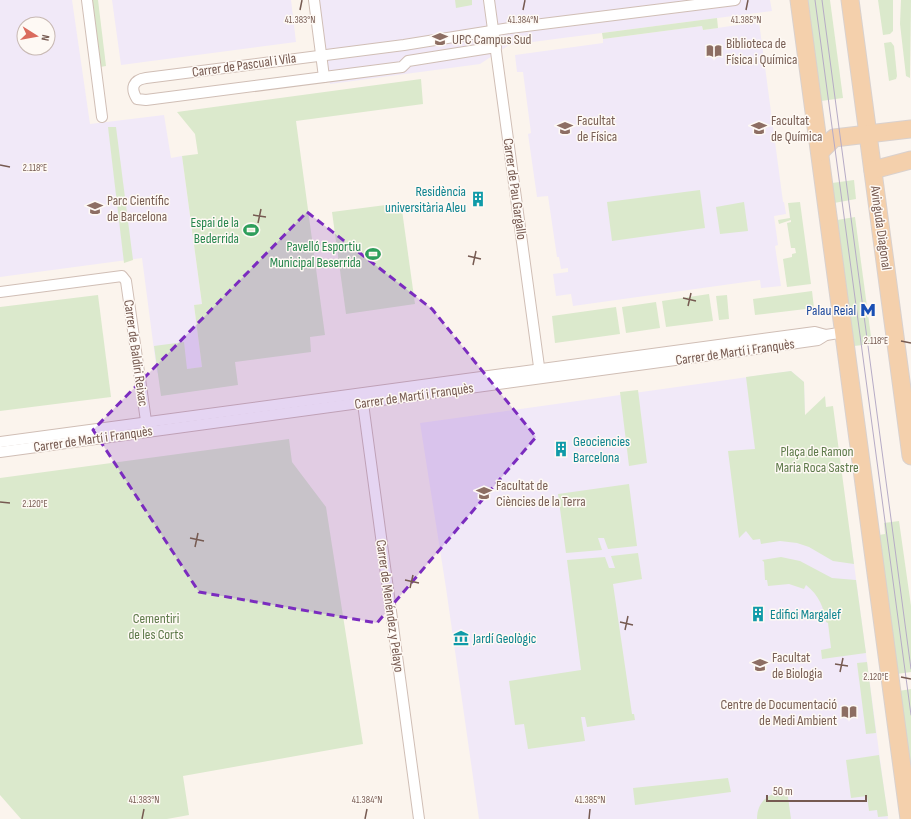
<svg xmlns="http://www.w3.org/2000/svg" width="911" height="819" viewBox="0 0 911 819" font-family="'Sofia Sans Condensed',sans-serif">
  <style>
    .education { fill: #f1e9f8; fill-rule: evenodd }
    .green { fill: #dbe9cc }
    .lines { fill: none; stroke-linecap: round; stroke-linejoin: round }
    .street-casing { stroke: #d0beb5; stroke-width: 12 }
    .primary-casing { stroke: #d9d1ce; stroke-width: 19 }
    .street { stroke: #fff; stroke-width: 10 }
    .primary { stroke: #f4d0ac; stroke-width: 17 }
    .tram { stroke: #b6abc6; stroke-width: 1 }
    .marked { fill: #7b2cbf; fill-opacity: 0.2; stroke: #7b2cbf; stroke-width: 3; stroke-dasharray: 8 5; stroke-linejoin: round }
    .ticks { fill: none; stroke: #765a51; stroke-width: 1.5 }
    .labels { text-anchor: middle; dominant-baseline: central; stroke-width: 3; stroke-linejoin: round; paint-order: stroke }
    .education-label { font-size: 14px; fill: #785e54; stroke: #fef9f4; text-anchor: start }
    .street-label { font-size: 14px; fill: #765a51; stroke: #fef9f4 }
    .culture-label { font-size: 14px; fill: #0d838f; stroke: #fef9f4; text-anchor: start }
    .leisure-label { font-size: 14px; fill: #27864d; stroke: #fef9f4; text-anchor: end }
    .transit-label { font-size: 14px; fill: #164399; stroke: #fef9f4; text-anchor: end }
    .park-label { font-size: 14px; fill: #5e7a4a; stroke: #fef9f4 }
    .ticks-label { font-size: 10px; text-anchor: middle; fill: #765a51; stroke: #fef9f4; stroke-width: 3; stroke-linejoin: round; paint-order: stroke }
  </style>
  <rect width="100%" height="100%" fill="#fbf4ed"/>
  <!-- education -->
  <g class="education">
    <path d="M0,0H72L90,124L164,115L171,158L182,156L202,304L194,305L202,367L157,373L142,258L0,277ZM24,24H48V48H24Z"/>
    <path d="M112,0H291L296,42L121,65Z"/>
    <path d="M319,0H770L772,11L509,45L480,64L330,84Z"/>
    <path d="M759,22L783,202H784L786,214L774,216L778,245L775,246L781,286L761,288L760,280L573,306L571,294L556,296L553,274L568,272V268L561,269L559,257H557L548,196L537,197L528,134L531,133L523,72H517L515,55L603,43V39L702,26L703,30Z"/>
    <path d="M791,371L804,382L805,416L850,534L888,819H479L446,588L420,423Z"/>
  </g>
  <!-- green -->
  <g class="green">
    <path d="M90,0H98L106,66L100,67Z"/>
    <path d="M455,0H472V5L456,8Z"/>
    <path d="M808,0H830L843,98L821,101Z"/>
    <path d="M878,0H893V31L890,34L883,35Z"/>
    <path d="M901,0H911L910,78L906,76L900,24Z"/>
    <path d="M717,18L718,28L703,30L702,26L603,39L602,33Z"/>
    <path d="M891,42L894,46L897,76L896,79L889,81L884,43Z"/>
    <path d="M421,79L423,104L296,121L325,335L310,337L311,352L235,362L238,385L161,396L154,346L184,342L187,369L202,367L194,305L202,304L182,156L198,154L195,134L177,112Z"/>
    <path d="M116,127L133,260L124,263L108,127Z"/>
    <path d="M854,180L856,199L834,203L832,183Z"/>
    <path d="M700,190L705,228L612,241L607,202Z"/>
    <path d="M744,202L748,231L720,234L716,207Z"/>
    <path d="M800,202L811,284L787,287L783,259L792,257V254L796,253L795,248H791L787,223L791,222V220L779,224L778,220L790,218L788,203Z"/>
    <path d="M401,203L415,304L346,314L332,212Z"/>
    <path d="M855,217L872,344L854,346L837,220Z"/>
    <path d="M812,291L814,308L755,315L753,299Z"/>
    <path d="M709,294L713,321L666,327L662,301Z"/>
    <path d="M98,295L111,397L0,411V307Z"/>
    <path d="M727,295L729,319L719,320L716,296Z"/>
    <path d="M656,302L660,328L626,333L622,307Z"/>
    <path d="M616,307L620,334L555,343L552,316Z"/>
    <path d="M791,371L804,382L805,415L825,396L826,407L833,406L854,564L833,561L809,547L797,543L780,541L761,544L760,539L753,540L746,531L739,538L728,451L755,449L746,377Z"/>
    <path d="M638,390L647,463L629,466L620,392Z"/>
    <path d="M289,439L292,462L326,507L363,744L183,776L189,815L167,819H21L0,795V478Z"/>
    <path d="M629,484L637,546L608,549L604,538H598L602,550L566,553L558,494Z"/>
    <path d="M899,521L911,606V672L897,674L879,535L885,534L884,523Z"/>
    <path d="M638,553L642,579L613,584L632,714H634L635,720L587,727L585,717H581L585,741L528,749L524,724L515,725L509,681L581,670L567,560L605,557L609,568H615L611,556Z"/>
    <path d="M781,557L800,561L832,578L856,580L866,653L822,659L821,650L831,648L828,623L826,622C824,608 819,595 806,585L804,589L789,584L768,586L767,580H765L764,562L762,560Z"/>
    <path d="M867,662L876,733L866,734L857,663Z"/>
    <path d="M911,689V778L899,691Z"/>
    <path d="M879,755L888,816L878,817L877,810L869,811L867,796L851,798L846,760Z"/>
    <path d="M728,778L731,792L635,805L633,788Z"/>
    <path d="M787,790L791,819H757C757,800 770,793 787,790Z"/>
  </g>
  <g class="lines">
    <defs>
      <g id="street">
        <path d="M87,0L102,117"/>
        <path d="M314,0L324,77"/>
        <path d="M489,0L540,374"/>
        <path d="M496,47L408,61L402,67L146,100L137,99C130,88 133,80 146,78L404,45L510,28L735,0"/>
        <path d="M0,292L122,276L126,281L147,428"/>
        <path d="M362,396L419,819"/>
        <path d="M0,442L815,332L826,335"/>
        <path d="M0,452L734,352L818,340L826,335L845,332"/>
      </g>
      <g id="primary">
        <path d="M799,0L909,819"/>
        <path d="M850,0L911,456"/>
        <path d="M820,152L834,138L911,129"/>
        <path d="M873,170L911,160"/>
      </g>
    </defs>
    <!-- street casing -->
    <use href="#street" class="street-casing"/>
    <!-- primary casing -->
    <use href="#primary" class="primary-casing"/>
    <!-- street -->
    <use href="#street" class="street"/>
    <!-- primary -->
    <use href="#primary" class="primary"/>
    <!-- tram -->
    <g class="tram">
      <path d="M815,0L911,715"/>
      <path d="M822,0L911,669"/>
    </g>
  </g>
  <!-- marked area -->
  <path class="marked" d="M307,212L432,309L536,437L377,623L199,592L93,430Z"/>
  <!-- ticks -->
  <path class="ticks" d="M300,10L302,0M523,10L525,0M746,10L748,0M0,165L10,167M253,215L266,217M258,223L261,209M468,256L481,259M473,265L476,251M683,298L696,301M688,306L691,293M901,341L911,343M0,502L10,503M190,538L204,541M195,547L198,533M405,580L419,583M410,588L413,575M620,622L633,625M625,630L628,616M835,664L848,666M840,672L843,658M901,677L911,679M142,819L144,809M365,819L367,809M589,819L590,809"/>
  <!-- icons -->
  <defs>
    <symbol id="university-bare" viewBox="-9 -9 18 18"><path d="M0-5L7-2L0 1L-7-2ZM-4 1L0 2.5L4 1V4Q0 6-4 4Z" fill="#8d6e63" stroke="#fef9f4" stroke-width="2.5" paint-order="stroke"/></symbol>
    <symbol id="library-bare" viewBox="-9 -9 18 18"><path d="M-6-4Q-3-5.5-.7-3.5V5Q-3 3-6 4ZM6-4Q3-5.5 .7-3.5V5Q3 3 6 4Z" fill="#8d6e63" stroke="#fef9f4" stroke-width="2.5" paint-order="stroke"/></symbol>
    <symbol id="building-bare" viewBox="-9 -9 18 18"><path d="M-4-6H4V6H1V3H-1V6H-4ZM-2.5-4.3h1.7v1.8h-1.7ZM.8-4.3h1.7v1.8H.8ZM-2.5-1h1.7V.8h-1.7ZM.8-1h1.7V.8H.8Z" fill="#0f9aa8" stroke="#fef9f4" stroke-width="2.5" paint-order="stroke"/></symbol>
    <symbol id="stadium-bare" viewBox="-9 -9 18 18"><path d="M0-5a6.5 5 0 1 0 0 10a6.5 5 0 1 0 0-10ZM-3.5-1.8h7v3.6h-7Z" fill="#2e9e5b" stroke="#fef9f4" stroke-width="2.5" paint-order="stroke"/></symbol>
    <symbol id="metro-bare" viewBox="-9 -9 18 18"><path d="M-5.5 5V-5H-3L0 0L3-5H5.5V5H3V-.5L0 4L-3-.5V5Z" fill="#1a4fb4" stroke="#fef9f4" stroke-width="2.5" paint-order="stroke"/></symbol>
    <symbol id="museum-bare" viewBox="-9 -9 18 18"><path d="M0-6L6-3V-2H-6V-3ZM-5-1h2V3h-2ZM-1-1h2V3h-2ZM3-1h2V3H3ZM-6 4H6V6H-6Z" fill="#0f9aa8" stroke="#fef9f4" stroke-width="2.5" paint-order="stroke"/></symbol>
  </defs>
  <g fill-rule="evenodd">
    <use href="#university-bare" x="429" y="28" width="22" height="22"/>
    <use href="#library-bare" x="703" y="40" width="22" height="22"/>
    <use href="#university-bare" x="554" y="117" width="22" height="22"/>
    <use href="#university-bare" x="748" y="117" width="22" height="22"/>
    <use href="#building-bare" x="467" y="188" width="22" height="22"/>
    <use href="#university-bare" x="84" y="197" width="22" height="22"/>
    <use href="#stadium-bare" x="240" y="219" width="22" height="22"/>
    <use href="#stadium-bare" x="362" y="243" width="22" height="22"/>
    <use href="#metro-bare" x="857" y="299" width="22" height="22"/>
    <use href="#building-bare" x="550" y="438" width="22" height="22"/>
    <use href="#university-bare" x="473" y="482" width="22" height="22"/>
    <use href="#building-bare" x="747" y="603" width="22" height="22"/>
    <use href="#museum-bare" x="450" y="627" width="22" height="22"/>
    <use href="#university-bare" x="749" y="654" width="22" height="22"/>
    <use href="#library-bare" x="838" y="701" width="22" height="22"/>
  </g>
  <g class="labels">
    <!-- education labels -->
    <g class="education-label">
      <text x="452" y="39">UPC Campus Sud</text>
      <text x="726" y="43">Biblioteca de<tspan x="726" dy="16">Física i Química</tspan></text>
      <text x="577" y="120">Facultat<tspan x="577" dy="16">de Física</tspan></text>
      <text x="771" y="120">Facultat<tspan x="771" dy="16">de Química</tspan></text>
      <text x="107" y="200">Parc Científic<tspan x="107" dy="16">de Barcelona</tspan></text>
      <text x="496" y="485">Facultat de<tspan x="496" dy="16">Ciències de la Terra</tspan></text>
      <text x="772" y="657">Facultat<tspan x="772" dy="16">de Biologia</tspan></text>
      <text x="837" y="704" text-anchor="end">Centre de Documentació<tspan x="837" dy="16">de Medi Ambient</tspan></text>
    </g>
    <!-- street labels -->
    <g class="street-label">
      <text transform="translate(244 65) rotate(-8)">Carrer de Pascual i Vila</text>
      <text transform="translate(515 189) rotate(82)">Carrer de Pau Gargallo</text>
      <text transform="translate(881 228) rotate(82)">Avinguda Diagonal</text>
      <text transform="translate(735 352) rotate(-8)">Carrer de Martí i Franquès</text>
      <text transform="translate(136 353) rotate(82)">Carrer de Baldiri Reixac</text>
      <text transform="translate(414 396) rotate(-8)">Carrer de Martí i Franquès</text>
      <text transform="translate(93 439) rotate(-8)">Carrer de Martí i Franquès</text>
      <text transform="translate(390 606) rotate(82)">Carrer de Menéndez y Pelayo</text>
    </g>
    <!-- culture labels -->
    <g class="culture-label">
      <text x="466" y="191" text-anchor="end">Residència<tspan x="466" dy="16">universitària Aleu</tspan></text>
      <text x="573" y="441">Geociencies<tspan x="573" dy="16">Barcelona</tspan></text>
      <text x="770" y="614">Edifici Margalef</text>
      <text x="473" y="638">Jardí Geològic</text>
    </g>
    <!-- leisure labels -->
    <g class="leisure-label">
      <text x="239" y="222">Espai de la<tspan x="239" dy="16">Bederrida</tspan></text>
      <text x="361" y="246">Pavelló Esportiu<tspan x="361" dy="16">Municipal Beserrida</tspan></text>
    </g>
    <!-- transit labels -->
    <g class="transit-label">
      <text x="856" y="310">Palau Reial</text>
    </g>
    <!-- park labels -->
    <g class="park-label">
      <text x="817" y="451">Plaça de Ramon<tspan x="817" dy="16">Maria Roca Sastre</tspan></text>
      <text x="156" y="618">Cementiri<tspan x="156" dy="16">de les Corts</tspan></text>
    </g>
  </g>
  <g class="ticks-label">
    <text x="300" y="23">41.383°N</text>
    <text x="523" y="23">41.384°N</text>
    <text x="746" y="23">41.385°N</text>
    <text x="35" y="171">2.118°E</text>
    <text x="876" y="344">2.118°E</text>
    <text x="35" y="507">2.120°E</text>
    <text x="876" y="680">2.120°E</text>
    <text x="144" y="803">41.383°N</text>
    <text x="367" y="803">41.384°N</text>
    <text x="590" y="803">41.385°N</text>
  </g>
  <!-- north arrow -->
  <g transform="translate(36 36) rotate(101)"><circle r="19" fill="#fef9f4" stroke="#c8b9b3"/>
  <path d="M0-3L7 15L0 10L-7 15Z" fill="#da6b5e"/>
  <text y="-6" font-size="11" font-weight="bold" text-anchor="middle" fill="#765a51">N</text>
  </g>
  <!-- scale -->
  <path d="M767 795v6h99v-6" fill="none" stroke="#765a51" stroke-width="2"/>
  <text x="773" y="795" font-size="12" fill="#765a51" stroke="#fef9f4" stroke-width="3" paint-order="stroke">50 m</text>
</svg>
